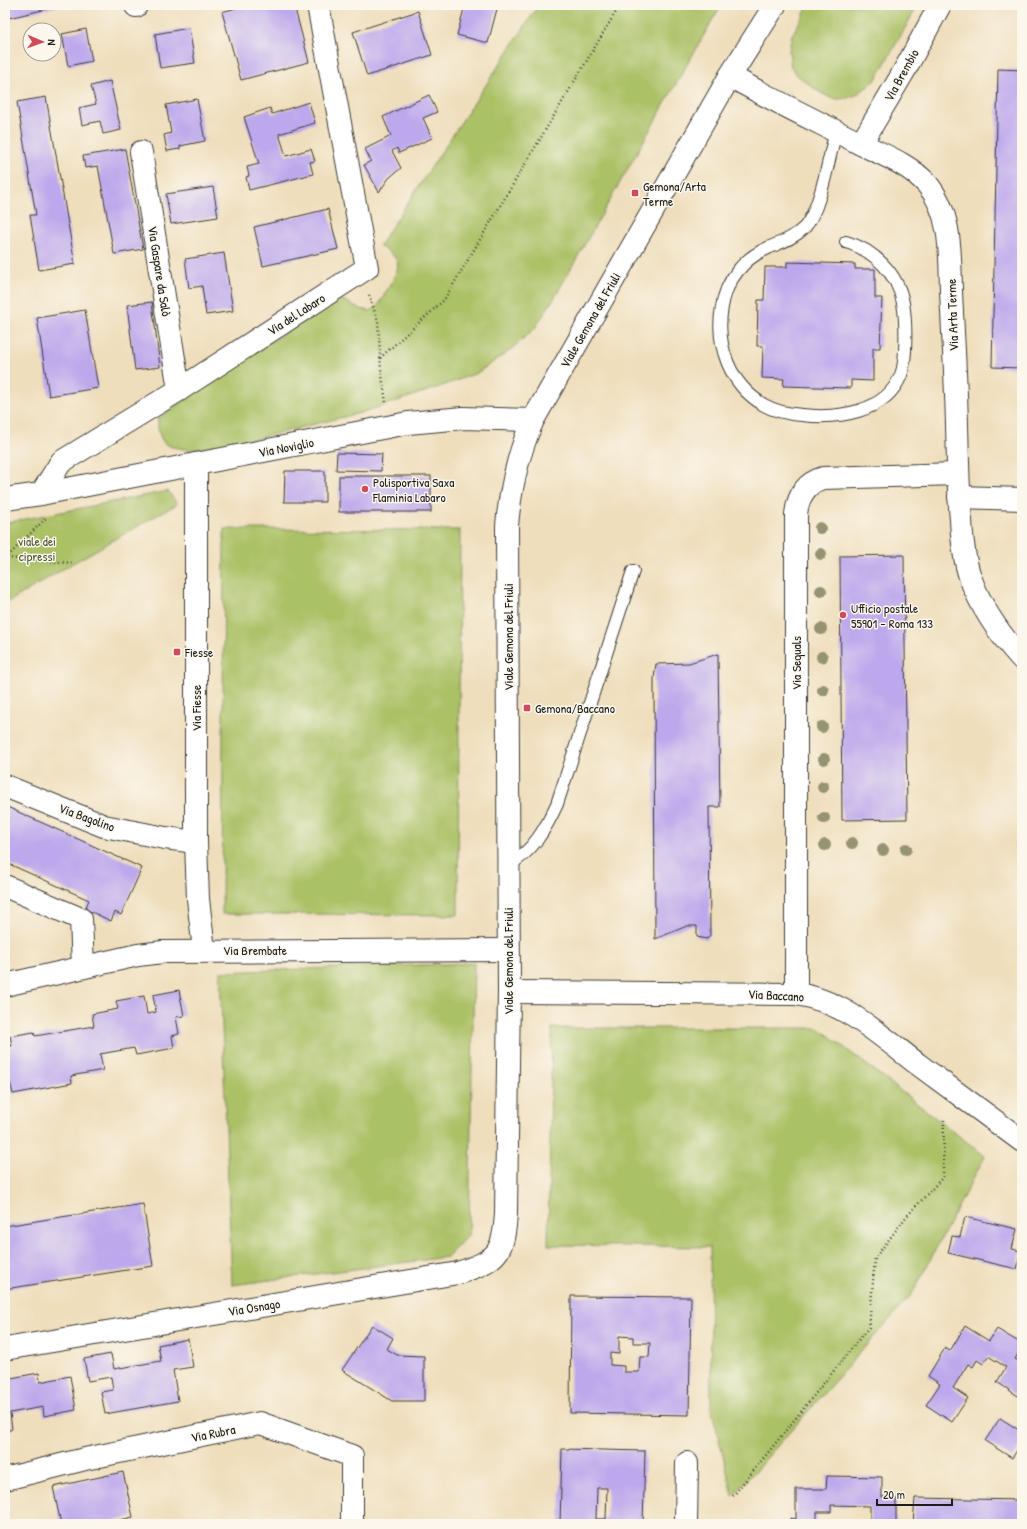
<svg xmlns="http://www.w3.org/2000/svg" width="1027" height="1529" viewBox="0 0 1027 1529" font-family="'Patrick Hand',sans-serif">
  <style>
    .green { fill: #abc166; stroke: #646e41 }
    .building { fill: #bca8ec; fill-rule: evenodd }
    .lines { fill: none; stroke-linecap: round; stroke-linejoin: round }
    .service-casing { stroke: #3c3934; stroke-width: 14 }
    .minor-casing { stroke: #3c3934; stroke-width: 24 }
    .path { stroke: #3c3934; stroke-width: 2.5; stroke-dasharray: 1 3; stroke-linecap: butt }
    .service { stroke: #fff; stroke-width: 12 }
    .minor { stroke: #fff; stroke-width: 22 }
    .tree { fill: #969372 }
    .poi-dot { fill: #d1495b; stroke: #fbf7ec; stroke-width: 1.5 }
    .labels { text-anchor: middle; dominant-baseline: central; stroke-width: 3; stroke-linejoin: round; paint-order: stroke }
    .street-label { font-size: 13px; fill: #1c1c1c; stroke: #fbf7ec }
    .poi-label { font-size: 13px; fill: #1c1c1c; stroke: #fbf7ec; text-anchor: start }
    .park-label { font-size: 13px; fill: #4e5636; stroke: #fbf7ec }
  </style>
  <rect width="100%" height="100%" fill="#fbf7ec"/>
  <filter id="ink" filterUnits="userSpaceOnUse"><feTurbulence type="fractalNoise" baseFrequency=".025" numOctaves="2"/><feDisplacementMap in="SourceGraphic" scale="8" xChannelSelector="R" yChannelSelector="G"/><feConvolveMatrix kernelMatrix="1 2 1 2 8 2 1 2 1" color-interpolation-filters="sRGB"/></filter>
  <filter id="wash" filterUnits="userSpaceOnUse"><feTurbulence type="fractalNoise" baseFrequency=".012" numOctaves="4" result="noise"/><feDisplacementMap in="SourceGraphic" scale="16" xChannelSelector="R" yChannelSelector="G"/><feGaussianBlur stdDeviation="0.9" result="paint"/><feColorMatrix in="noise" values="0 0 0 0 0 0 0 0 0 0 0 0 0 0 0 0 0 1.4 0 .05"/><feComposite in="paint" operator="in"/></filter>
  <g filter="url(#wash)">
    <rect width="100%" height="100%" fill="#efdebc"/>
    <!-- green -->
    <g class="green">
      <path d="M539,5H721L553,300L535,328L508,352L477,373L431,390L360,413L242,442L190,450L172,447L164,443L160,436L158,427V419L190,395L338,298C350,302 358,310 370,311C383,303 379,302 387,290C400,268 405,260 379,246Z"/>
      <path d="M809,5H918L875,81L856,95L847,98L839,99L831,98L819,92L797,75L791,68L789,51L792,35Z"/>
      <path d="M168,491L177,504L73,563L5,604V523Z"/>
      <path d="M224,529L460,530L458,915L222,914Z"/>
      <path d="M474,963L469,1234L447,1257L232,1285L220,972Z"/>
      <path d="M552,1028H819L985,1156L912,1294L733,1496L711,1407L710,1247L548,1245Z"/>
    </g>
    <g id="blocks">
      <!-- building -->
      <g class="building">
        <path d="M5,5H59V6L5,19Z"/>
        <path d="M246,5H294L309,62L241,80L222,12Z"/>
        <path d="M465,5H498L488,43L457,35Z"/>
        <path d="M418,11L432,55L367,76L353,32Z"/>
        <path d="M189,28L195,63L160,68L155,34Z"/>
        <path d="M86,29L92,61L68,66L62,34Z"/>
        <path d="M998,69L1022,70V368L992,367Z"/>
        <path d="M110,81L121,130L103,134L100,121L82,125L79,108L96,104L91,86Z"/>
        <path d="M429,95L437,112L423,118L432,138L399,153L397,148L392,151L401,168L389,178L379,192L364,165L371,161L365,149L391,136L383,117Z"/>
        <path d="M46,97L75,264L39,270L30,215H36L17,102Z"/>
        <path d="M197,99L205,141L180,146V149L167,151L164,135L171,133L166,105Z"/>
        <path d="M309,102L315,123L279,134L286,156L311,149L315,161L310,162L313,174L249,190L246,177L249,176L247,167L259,164L244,117L270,108L272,114Z"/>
        <path d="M125,149L143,249L114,254L98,166L85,168L83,156Z"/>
        <path d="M213,187L218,217L171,224L166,194Z"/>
        <path d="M328,209L338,249L263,266L254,227Z"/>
        <path d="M224,253L233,311L206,315L202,286L189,288L185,259Z"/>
        <path d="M787,262L855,264V269H875V298H882L880,348H873V381L851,380V388L783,386L784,379L762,378L763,346H757L758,300H764L765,267H787Z"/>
        <path d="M152,302L160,367L135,370L127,305Z"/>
        <path d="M85,310L98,388L49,396L37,318Z"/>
        <path d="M337,453L382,454L381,471L336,470Z"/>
        <path d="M285,471H325V502H284Z"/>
        <rect x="339" y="476" width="92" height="36"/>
        <path d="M904,555L907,819L842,820L840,556Z"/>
        <path d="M718,654L720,807H709L710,935L707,939L697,937V926H687L655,939L654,678L656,664L689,663Z"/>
        <path d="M5,806L142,868L121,915L115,912L111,921L85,909L89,900L9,864L5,873Z"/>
        <path d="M179,990L184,1016L176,1017L179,1034L172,1036L174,1048L136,1055L134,1048L100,1054L103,1070L71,1076L72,1083L13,1094L10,1082L5,1083V1047L12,1046L10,1036L34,1032L35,1036L94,1026L92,1014L118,1009L116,1001L144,996L147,1014L156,1012L153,995Z"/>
        <path d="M143,1204L153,1266L5,1289V1226Z"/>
        <path d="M965,1217L1017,1229L1012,1249L1021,1251L1017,1269L948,1253L952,1236L960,1237Z"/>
        <path d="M571,1296L691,1297L689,1415L570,1413ZM619,1336L633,1337V1343H650L649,1357H640L639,1372H624V1366L610,1365V1353L619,1354Z"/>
        <path d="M372,1325L393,1338L387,1349L397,1355L424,1356V1401H392L342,1370Z"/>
        <path d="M965,1326L989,1341L997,1329L1022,1344V1348L1015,1359L1022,1363V1389L1018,1396L997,1382L1006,1367L988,1356L983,1364L977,1360L973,1367L968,1364L953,1388L968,1398L952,1422L926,1405L940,1384L928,1376L945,1348L950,1351Z"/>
        <path d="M188,1339L193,1367L173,1370L178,1401L105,1414L101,1392L113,1390L111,1377L88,1381L84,1359L111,1354L114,1369L161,1361L158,1345Z"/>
        <path d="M39,1373L40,1382L70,1376L76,1410L44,1416L43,1407L10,1413L12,1429L5,1432V1379Z"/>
        <path d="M1000,1418L1022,1432V1448L1020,1446L1012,1458L985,1441Z"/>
        <path d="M562,1449L645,1451L643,1524H560ZM597,1488H607L606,1519H596Z"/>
        <path d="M123,1472L133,1517L103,1524H61L53,1487Z"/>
        <path d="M827,1476L882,1477V1497L896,1498V1524H870V1506L831,1505V1512H817V1524H790V1518L796,1519V1489H826Z"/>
        <path d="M915,1498L1022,1500V1524H913Z"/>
      </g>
    </g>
  </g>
  <g filter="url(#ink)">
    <use href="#blocks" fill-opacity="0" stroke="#3c3934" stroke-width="1"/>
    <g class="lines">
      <defs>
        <g id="service">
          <path d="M836,131C829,156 821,208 805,227C794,238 782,242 768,248C744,258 726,280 722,307C715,345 730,385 764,405C776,412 789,414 802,415C837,419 886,413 901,375C907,359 906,320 903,303C898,274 874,250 846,242"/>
          <path d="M508,865C533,852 546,828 557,804L633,571"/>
        </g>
        <g id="minor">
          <path d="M136,5V6"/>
          <path d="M730,76C772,100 816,121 859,143C883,155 909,164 927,184C952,213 950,255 951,291C953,336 956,381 957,425C958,457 958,488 961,520C962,539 964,559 970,577C981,608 1000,635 1022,659"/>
          <path d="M861,144L903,73L940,5"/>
          <path d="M141,152L179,390"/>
          <path d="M196,464V842L198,899L204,950"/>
          <path d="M41,494L61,462L179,390L367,268L318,5"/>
          <path d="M959,497L1022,499"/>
          <path d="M5,499L41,494L408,423L463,418L533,420"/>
          <path d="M5,786L104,826L165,838L196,842"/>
          <path d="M5,886L81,919L83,967"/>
          <path d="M5,985L138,955L163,952L508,950"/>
          <path d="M509,992L796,994C843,1000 882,1037 919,1065C953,1090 988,1116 1022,1141"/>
          <path d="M796,994V514C798,496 806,483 823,478L957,474"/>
          <path d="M5,1349L458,1273C497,1260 504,1254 506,1212L509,992L507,526C510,489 518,454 533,420L730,76L775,5"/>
          <path d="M5,1479L85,1459L260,1423L352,1456V1524"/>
          <path d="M686,1524L687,1463"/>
        </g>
      </defs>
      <!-- service casing -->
      <use href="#service" class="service-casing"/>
      <!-- minor casing -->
      <use href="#minor" class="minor-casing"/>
      <!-- path -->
      <g class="path">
        <path d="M369,295L378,321L381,369L386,403"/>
        <path d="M380,358L444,300L620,5"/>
        <path d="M7,558L73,563"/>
        <path d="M5,559L47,517"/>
        <path d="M733,1496L869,1327L875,1258L906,1217L943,1177L944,1117"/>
      </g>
      <!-- service -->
      <use href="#service" class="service"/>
      <!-- minor -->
      <use href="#minor" class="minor"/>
    </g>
    <!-- trees -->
    <g class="tree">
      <circle cx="820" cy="528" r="6"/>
      <circle cx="821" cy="554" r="6"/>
      <circle cx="821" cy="591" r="6"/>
      <circle cx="821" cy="629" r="6"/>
      <circle cx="822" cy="657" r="6"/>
      <circle cx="823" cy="690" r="6"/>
      <circle cx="822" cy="727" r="6"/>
      <circle cx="824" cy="759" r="6"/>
      <circle cx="823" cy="787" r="6"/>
      <circle cx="824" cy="818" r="6"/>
      <circle cx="852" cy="843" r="6"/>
      <circle cx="825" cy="845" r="6"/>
      <circle cx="906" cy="849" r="6"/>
      <circle cx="883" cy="850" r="6"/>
    </g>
  </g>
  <!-- markers -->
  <g class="poi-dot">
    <rect x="631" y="189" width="8" height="8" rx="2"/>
    <circle cx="365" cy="489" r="4"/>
    <circle cx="843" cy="615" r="4"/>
    <rect x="173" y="648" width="8" height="8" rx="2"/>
    <rect x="523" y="704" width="8" height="8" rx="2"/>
  </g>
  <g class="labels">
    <!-- street labels -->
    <g class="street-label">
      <text transform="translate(901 75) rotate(-61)">Via Brembio</text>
      <text transform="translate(160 271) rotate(81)">Via Gaspare da Salò</text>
      <text transform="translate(296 314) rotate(-33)">Via del Labaro</text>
      <text transform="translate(952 315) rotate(-92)">Via Arta Terme</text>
      <text transform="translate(590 320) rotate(-60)">Viale Gemona del Friuli</text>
      <text transform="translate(286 447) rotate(-11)">Via Noviglio</text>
      <text transform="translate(508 637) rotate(-90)">Viale Gemona del Friuli</text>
      <text transform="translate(796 663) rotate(-90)">Via Sequals</text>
      <text transform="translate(196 708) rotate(-90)">Via Fiesse</text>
      <text transform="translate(87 817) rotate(20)">Via Bagolino</text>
      <text x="255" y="950">Via Brembate</text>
      <text transform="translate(508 961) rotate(-90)">Viale Gemona del Friuli</text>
      <text transform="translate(776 995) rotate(3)">Via Baccano</text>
      <text transform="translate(254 1307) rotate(-9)">Via Osnago</text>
      <text transform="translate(213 1433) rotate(-11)">Via Rubra</text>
    </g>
    <!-- poi labels -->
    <g class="poi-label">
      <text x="643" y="186">Gemona/Arta<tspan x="643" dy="15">Terme</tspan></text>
      <text x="373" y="482">Polisportiva Saxa<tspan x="373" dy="15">Flaminia Labaro</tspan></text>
      <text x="851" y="608">Ufficio postale<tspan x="851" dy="15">55901 – Roma 133</tspan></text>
      <text x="185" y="652">Fiesse</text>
      <text x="535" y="708">Gemona/Baccano</text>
    </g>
    <!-- park labels -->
    <g class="park-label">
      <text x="37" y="541">viale dei<tspan x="37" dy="15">cipressi</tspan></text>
    </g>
  </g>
  <!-- margin -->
  <rect width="1027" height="1529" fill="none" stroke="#fbf7ec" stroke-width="20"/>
  <!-- north arrow -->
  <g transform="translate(42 42) rotate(92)"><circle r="19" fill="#fbf7ec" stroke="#a29f99"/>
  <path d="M0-3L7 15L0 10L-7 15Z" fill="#d1495b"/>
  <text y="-6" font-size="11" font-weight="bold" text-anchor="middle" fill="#1c1c1c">N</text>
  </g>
  <!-- scale -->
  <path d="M877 1499v6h75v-6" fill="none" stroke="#1c1c1c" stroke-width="2"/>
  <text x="883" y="1499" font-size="12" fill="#1c1c1c" stroke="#fbf7ec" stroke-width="3" paint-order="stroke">20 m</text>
</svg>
